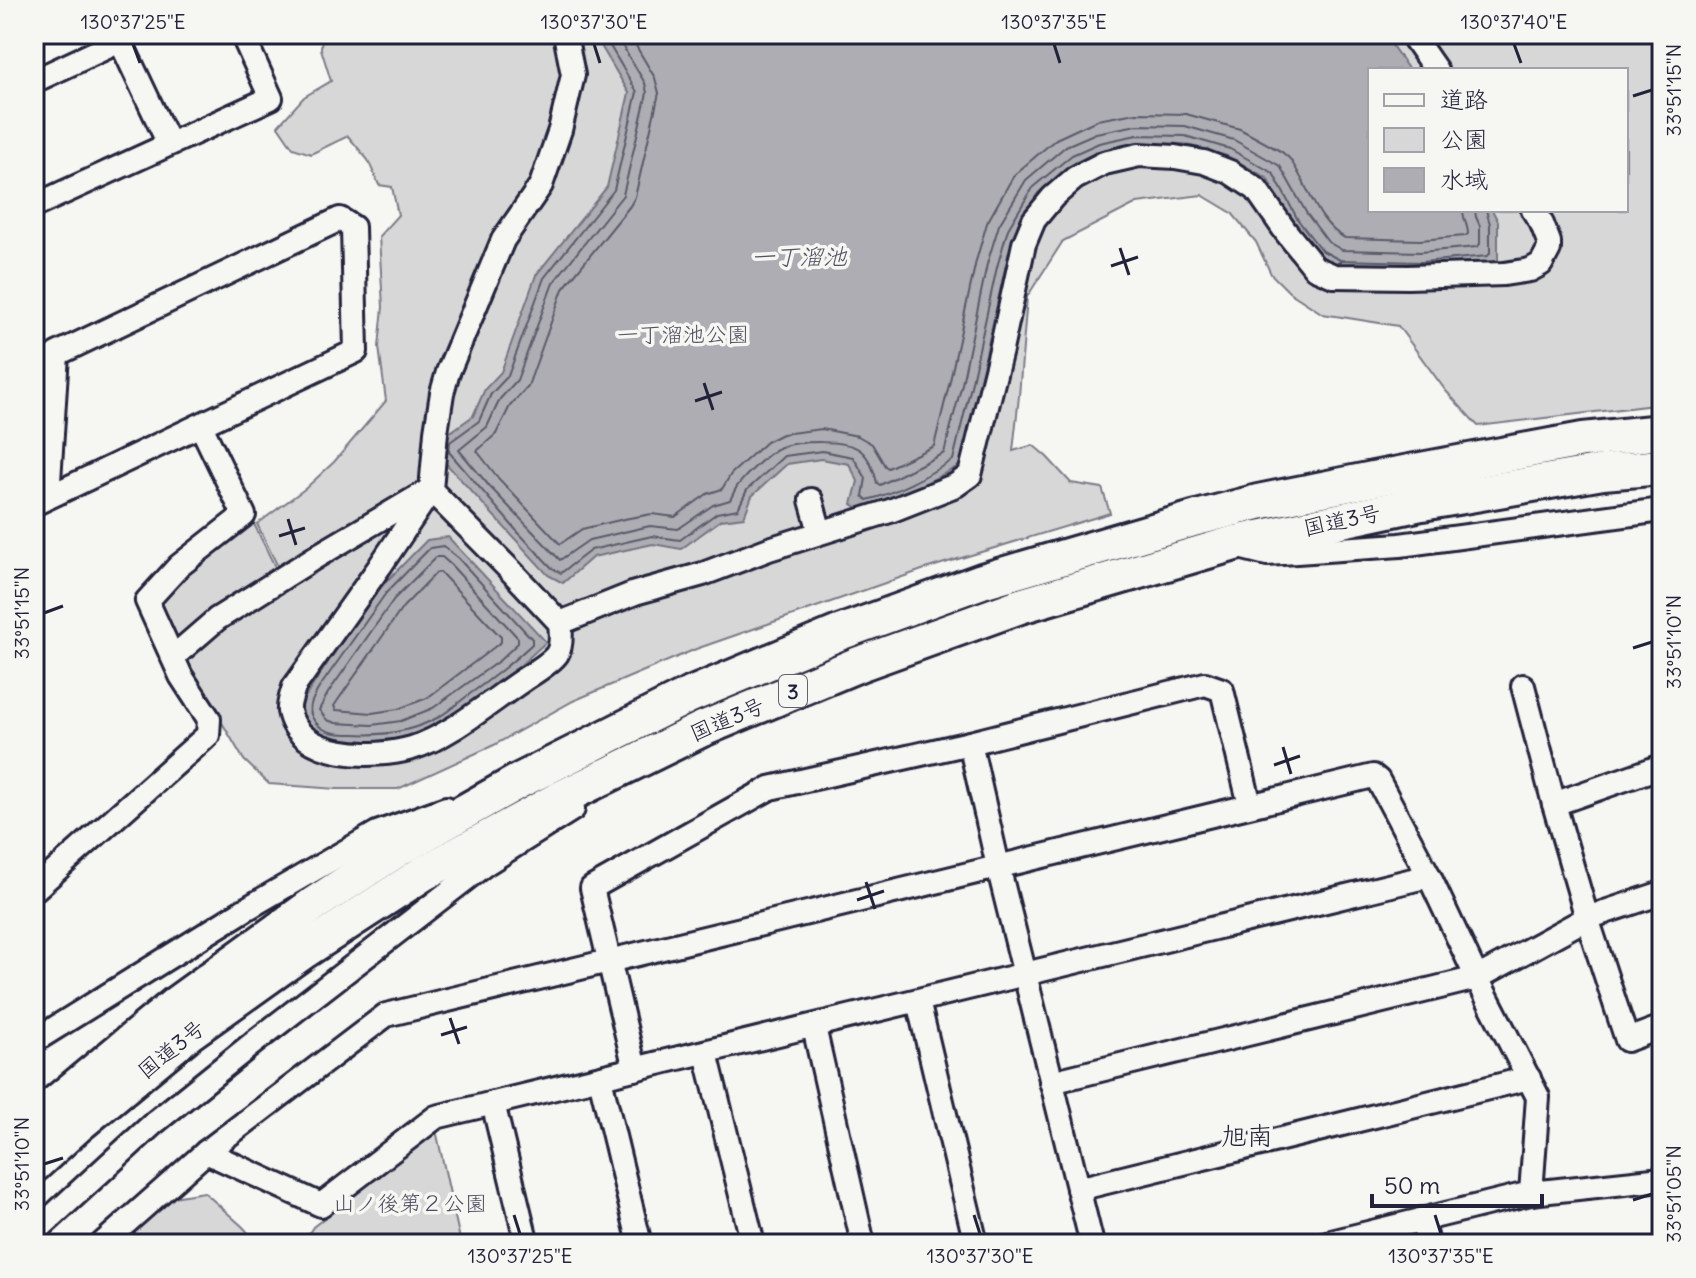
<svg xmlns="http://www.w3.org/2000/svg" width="1696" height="1278" viewBox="0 0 1696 1278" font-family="Delius,'Klee One',sans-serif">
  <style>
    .green { fill: #d7d7d7; stroke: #7c7c89; stroke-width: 2; fill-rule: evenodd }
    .water { fill: #adadb3; stroke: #757583; stroke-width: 2 }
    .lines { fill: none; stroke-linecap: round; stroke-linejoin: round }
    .shore { stroke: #5a5a6b; stroke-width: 2 }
    .minor-casing { stroke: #22223b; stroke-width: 28 }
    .highway-casing { stroke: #22223b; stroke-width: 40 }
    .minor { stroke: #f6f6f2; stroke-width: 22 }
    .highway { stroke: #f6f6f2; stroke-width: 34 }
    .ticks { fill: none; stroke: #22223b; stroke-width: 3 }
    .labels { text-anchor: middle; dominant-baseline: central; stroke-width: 7; stroke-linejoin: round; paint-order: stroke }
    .shield { fill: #f6f6f2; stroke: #626272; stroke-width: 2 }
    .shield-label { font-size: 20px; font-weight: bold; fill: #22223b }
    .park-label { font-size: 22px; fill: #4f4f62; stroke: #f6f6f2 }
    .street-label { font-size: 22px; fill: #22223b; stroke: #f6f6f2 }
    .water-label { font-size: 24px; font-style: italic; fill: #535365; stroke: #f6f6f2 }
    .quarter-label { font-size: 26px; fill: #22223b; stroke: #f6f6f2 }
    .neatline { fill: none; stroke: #22223b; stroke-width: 3 }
    .ticks-label { font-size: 20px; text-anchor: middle; fill: #22223b }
  </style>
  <rect width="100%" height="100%" fill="#f6f6f2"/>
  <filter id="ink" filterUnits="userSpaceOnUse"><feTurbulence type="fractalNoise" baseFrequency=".0125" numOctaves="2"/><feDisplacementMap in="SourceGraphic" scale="16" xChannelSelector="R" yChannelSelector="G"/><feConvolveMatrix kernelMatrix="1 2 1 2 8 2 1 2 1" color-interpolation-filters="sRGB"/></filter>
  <g filter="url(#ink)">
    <!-- green -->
    <g class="green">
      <path d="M322,34H1662V404L1478,426L1446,391L1398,326L1323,314L1289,292L1271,274L1256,242L1232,213L1202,195L1137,203L1063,241L1027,297L1019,396L1013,451L1033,445L1047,457L1071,483L1102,488L1110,513L925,569L696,649L573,701L494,745L398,789H337L269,784L244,760L187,663L190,653L286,583L257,524L306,488L334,462L386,401L379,347L383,307L379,236L398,215L392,187L379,185L368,160L348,136L311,154L293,148L278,126L304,97L331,81L321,49ZM1370,70H1626V210H1370Z"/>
      <path d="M254,524L279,575L174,647L153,601Z"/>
      <path d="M436,1130L461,1244H302L313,1227Z"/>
      <path d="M204,1192L243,1227L258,1244H122L147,1219L173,1197Z"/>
    </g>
    <!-- water -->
    <g class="water">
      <path d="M594,34H1384L1409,70H1370V210H1492L1498,221V264L1338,268L1316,257L1291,224L1267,178L1227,156L1184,144L1137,143L1102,150L1076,162L1038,193L1015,233L1005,269L961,465L903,495L861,510L852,504L858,481L849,464L821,459L787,464L752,496L744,517L721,520L681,549L653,544L593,557L563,583L548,575L440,457L442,438L473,416L485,389L501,372L536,275L607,187L629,93Z"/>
      <path d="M448,537L546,642L512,673L442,724L406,738L373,744L332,741L318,736L306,724L301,714L302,702L338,647L380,588L427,540Z"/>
    </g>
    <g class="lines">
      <!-- shore -->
      <g class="shore">
        <path d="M603,34L637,92L614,190L544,278L508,376L491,394L479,421L450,442L449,452L516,530L552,568L561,573L591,550L652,536L680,540L717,513L738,509L747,490L784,456L822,451L853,457L866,478L863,496L867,500C897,493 926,476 953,460L971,386L997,267L1008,229L1033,187L1072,155L1099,143L1137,135L1185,136L1230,149L1273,173L1298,220L1321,250L1340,260L1421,262L1488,256L1490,253V224L1486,210"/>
        <path d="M615,34L645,83L647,93L623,195L553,283L517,380L500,399L487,427L459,450L490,487L560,560L589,540L650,526L678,529L713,505L730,500C733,495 735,488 739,484C747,474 770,451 781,447C798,441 845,439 860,450C869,457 875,472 877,483L880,485L944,453L962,384L987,264L999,225L1026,180L1066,146L1096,133L1137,125L1185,126L1234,140L1280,166L1307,214L1328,242L1342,250L1420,252L1477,247L1480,244V226L1476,217L1475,210"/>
        <path d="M629,34L655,78L659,93L635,197L630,206L563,289L528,386L510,406L496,434L477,451L499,479L560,544L582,529L624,519L652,514L675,517L707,494L722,489L731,474L766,442L782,434L822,429L858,436L872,444L885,466L888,468L934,446L950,381L976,261L987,223L1014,175L1056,139L1097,120L1136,113L1186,114L1240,129L1282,152L1289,158C1308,183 1316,223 1345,238L1420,240L1465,236L1468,234C1468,226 1463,218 1463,210"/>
        <path d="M443,546L458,558L532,639V644C514,661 495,676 474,691C462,699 451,710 439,717C413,731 383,736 354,734C342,734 328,734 319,726C304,712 311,702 319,688L386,593L430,548Z"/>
        <path d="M436,557H442L451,565L518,638V643L500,660L433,708L401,721L372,725L336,723L327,720L319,710L328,693L394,599Z"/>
        <path d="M440,572L501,637V642L427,698L398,709L372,713L336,710L334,706L338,700L403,607L436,573Z"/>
      </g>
      <defs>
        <g id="minor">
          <path d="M117,34L169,144"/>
          <path d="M1411,34L1436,70"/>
          <path d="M34,81L120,41"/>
          <path d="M34,206L271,98L242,34"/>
          <path d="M431,490L512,572L560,623C561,632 562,646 557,654C551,663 532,674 523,680C490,702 449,737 412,748C375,759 298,759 289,711C288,704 292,694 294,687L380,566L431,490L436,432L442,393L448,372L503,240L541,185L560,130L573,75L565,34"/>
          <path d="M811,500L820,532"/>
          <path d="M34,504L356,351L353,227L340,219L57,354L48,497"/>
          <path d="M1239,547L1267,554L1400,545L1662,510"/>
          <path d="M560,623L635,593L703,574L769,549L890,511L956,485L970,475L1001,350L1024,244L1034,220L1053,197L1075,178L1104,163L1139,155L1175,157L1204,162L1230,172L1256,189L1286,232L1315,268L1334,276L1408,277L1504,274L1530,270L1541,264L1549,249V242L1542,224L1533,210"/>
          <path d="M173,657L217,619L319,555L426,492"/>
          <path d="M1523,686L1554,804"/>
          <path d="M970,743L998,866L1092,1244"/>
          <path d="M1662,766L1554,804L1587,918L1662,893"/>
          <path d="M34,890L208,735L209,719L181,676L147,601L179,566L244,515L201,426"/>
          <path d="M918,1001L976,1244"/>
          <path d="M814,1027L863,1244"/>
          <path d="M34,1041L246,909L377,833L446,808"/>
          <path d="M706,1053L753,1244"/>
          <path d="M635,1069L592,888L770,788L970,743L1205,684L1222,690L1250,805"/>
          <path d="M600,1078L640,1244"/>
          <path d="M1051,1082L1477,978L1587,918L1627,1040L1662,1027"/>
          <path d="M493,1103L527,1244"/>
          <path d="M206,1152L321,1205L436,1117L1429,876"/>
          <path d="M1078,1189L1529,1078"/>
          <path d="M1422,1219L1428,1244"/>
          <path d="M34,1233L154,1123L252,1044L484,865L573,809"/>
          <path d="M102,1244L206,1152L386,1015L1373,776L1378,780L1429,876L1477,978L1538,1097L1531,1193"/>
          <path d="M1323,1244L1531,1193L1662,1179"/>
        </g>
        <g id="highway">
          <path d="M34,1121L177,1003L314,904L400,848L521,780L688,696L839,633L982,581L1197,518L1258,502L1383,477L1583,440L1662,432"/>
          <path d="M34,1165L78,1125L189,1033L304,951L424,873L561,798L700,730L859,664L1020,606L1235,543L1422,503L1603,472L1662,467"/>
        </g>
      </defs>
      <!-- minor casing -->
      <use href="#minor" class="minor-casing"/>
      <!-- highway casing -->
      <use href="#highway" class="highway-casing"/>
      <!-- minor -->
      <use href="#minor" class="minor"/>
      <!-- highway -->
      <use href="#highway" class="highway"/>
    </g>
  </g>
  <!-- ticks -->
  <path class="ticks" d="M133,44L140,63M594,44L600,63M1054,44L1060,63M1514,44L1521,63M1633,96L1652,90M1120,248L1129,275M1111,266L1138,257M704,383L713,410M695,401L722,392M288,519L296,545M279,536L305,528M44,613L63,606M1633,648L1652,642M1283,747L1291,774M1274,765L1300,756M866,882L875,909M857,900L884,891M450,1018L459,1044M441,1035L467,1027M44,1164L63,1158M1633,1200L1652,1194M514,1215L520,1234M974,1215L980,1234M1435,1215L1441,1234"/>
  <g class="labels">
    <!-- shield labels -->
    <rect class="shield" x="779" y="675" width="28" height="32" rx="6"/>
    <g class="shield-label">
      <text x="793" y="691">3</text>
    </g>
    <!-- park labels -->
    <g class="park-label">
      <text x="683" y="334">一丁溜池公園</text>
      <text x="410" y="1203">山ノ後第２公園</text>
    </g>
    <!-- street labels -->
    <g class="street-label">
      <text transform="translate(1342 520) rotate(-12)">国道3号</text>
      <text transform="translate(727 719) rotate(-23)">国道3号</text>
      <text transform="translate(171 1049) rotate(-39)">国道3号</text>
    </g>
    <!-- water labels -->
    <g class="water-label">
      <text x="799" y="256">一丁溜池</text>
    </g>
    <!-- quarter labels -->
    <g class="quarter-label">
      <text x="1247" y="1135">旭南</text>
    </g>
  </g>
  <!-- margin -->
  <rect width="1696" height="1278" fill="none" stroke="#f6f6f2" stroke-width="88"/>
  <!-- legend -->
  <rect x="1368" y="68" width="260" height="144" fill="#f6f6f2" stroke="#a1a1a9" stroke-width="2"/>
  <rect x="1384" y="94" width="40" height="12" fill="#f6f6f2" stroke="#a1a1a9" stroke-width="2"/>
  <text x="1440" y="108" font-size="24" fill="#22223b">道路</text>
  <rect x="1384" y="128" width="40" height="24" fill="#d7d7d7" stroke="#a1a1a9" stroke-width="2"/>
  <text x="1440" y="148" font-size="24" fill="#22223b">公園</text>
  <rect x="1384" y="168" width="40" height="24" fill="#adadb3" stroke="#a1a1a9" stroke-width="2"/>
  <text x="1440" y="188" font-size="24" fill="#22223b">水域</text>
  <!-- scale -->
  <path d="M1372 1194v12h170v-12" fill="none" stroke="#22223b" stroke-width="4"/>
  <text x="1384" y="1194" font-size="24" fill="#22223b" stroke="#f6f6f2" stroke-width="6" paint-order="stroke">50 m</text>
  <rect x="44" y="44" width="1608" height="1190" class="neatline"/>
  <g class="ticks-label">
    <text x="133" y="29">130°37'25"E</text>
    <text x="594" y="29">130°37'30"E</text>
    <text x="1054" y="29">130°37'35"E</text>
    <text x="1514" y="29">130°37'40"E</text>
    <text transform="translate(1674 90) rotate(-90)" y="7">33°51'15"N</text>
    <text transform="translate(22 613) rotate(-90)" y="7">33°51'15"N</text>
    <text transform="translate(1674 642) rotate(-90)" y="7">33°51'10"N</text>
    <text transform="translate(22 1164) rotate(-90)" y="7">33°51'10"N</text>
    <text transform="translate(1674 1194) rotate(-90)" y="7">33°51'05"N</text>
    <text x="520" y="1263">130°37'25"E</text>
    <text x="980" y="1263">130°37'30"E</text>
    <text x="1441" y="1263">130°37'35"E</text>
  </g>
</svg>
